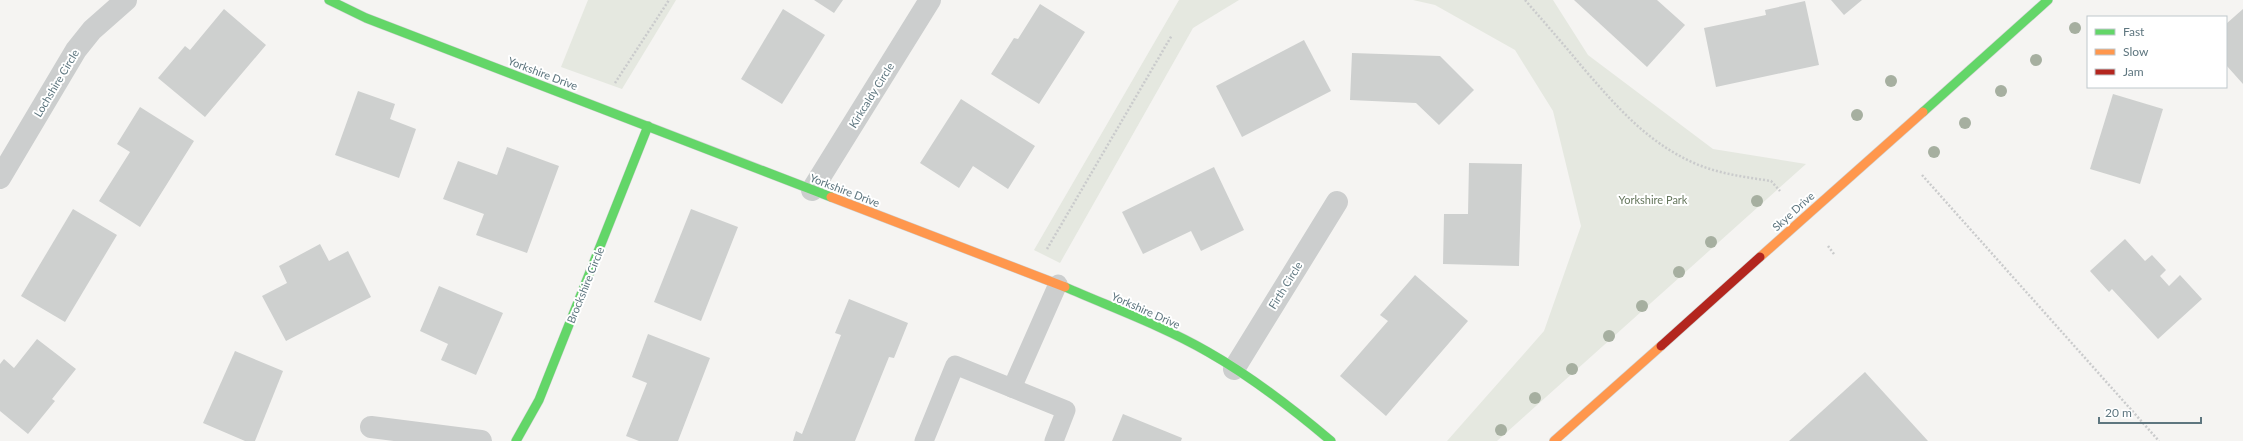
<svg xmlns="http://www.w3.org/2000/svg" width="2243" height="441" viewBox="0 0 2243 441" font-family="Lato,sans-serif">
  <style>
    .green { fill: #e5e8e0 }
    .building { fill: #ced0cf }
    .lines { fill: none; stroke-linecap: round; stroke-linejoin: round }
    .fast-casing { stroke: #ced1d1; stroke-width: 10 }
    .slow-casing { stroke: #ced1d1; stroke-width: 10 }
    .jam-casing { stroke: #ced1d1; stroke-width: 10 }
    .path { stroke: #cacbcc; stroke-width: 2.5; stroke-dasharray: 2 2; stroke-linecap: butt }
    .lane { stroke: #cccece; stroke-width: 19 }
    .street { stroke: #cccece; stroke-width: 22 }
    .fast { stroke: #63d668; stroke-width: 9 }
    .slow { stroke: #ff974d; stroke-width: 9 }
    .jam { stroke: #b3261e; stroke-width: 9 }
    .tree { fill: #a6afa0 }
    .labels { text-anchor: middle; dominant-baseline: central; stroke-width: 4; stroke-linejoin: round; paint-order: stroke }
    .street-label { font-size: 11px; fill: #5e767f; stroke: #fff }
    .park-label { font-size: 11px; fill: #66775d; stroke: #fff }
  </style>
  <rect width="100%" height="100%" fill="#f5f4f2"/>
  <!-- green -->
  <g class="green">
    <path d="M588,0H676L622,89L561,67Z"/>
    <path d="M1179,0H1239L1193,28L1060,263L1034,250Z"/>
    <path d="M1413,0H1553L1588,55L1713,149L1806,164L1497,441H1447L1544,331L1581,226L1553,111L1515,50L1435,5Z"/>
  </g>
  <!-- building -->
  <g class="building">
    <path d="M814,0H843L834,13Z"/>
    <path d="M1574,0H1657L1685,25L1647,67Z"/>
    <path d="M1831,0H1862L1844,15Z"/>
    <path d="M1805,1L1819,65L1716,87L1704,28L1766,15L1765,10Z"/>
    <path d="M1040,4L1085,32L1039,104L991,74L1014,38L1018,39Z"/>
    <path d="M224,9L266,45L205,117L158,78L185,46L190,50Z"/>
    <path d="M783,9L825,35L782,104L741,79Z"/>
    <path d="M2243,9V84L2226,65V24Z"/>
    <path d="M1304,40L1331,91L1242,137L1216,86Z"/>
    <path d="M1352,53L1440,56L1474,90L1439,125L1416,103L1350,100Z"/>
    <path d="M358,91L395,104L390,119L416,129L399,178L335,155Z"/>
    <path d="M2113,94L2163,109L2140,184L2090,169Z"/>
    <path d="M961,99L1035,146L1008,189L973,166L959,188L920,163Z"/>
    <path d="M140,107L194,141L140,227L99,201L130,152L117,144Z"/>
    <path d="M507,147L559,166L527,253L476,235L484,214L443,199L458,161L497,175Z"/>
    <path d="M1469,163L1522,164L1519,266L1443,264L1444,214H1468Z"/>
    <path d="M1214,167L1244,230L1201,251L1191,231L1143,254L1122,212Z"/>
    <path d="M73,209L117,235L65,322L21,296Z"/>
    <path d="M691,209L738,227L701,321L654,302Z"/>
    <path d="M2125,239L2145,261L2152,255L2166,270L2160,276L2169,286L2180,275L2202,299L2158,339L2112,289L2109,292L2090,271Z"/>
    <path d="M320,244L329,261L348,251L371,297L286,341L262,296L287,283L279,266Z"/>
    <path d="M1415,275L1468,321L1386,416L1340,376L1388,321L1380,315Z"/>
    <path d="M439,286L503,313L476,375L441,360L448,344L420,331Z"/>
    <path d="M849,299L908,323L894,358L889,357L855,441H793L796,431L802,434L841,335L835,333Z"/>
    <path d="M648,334L710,358L678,441H639L626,436L647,383L632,377Z"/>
    <path d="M37,339L76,369L52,399L55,401L28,434L0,411V364L4,359L14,368Z"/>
    <path d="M235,351L283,371L255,441H245L203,423Z"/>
    <path d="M1865,372L1928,441H1789Z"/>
    <path d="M1123,414L1182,438L1181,441H1112Z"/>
  </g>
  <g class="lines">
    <defs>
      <g id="fast">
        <path d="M329,0L366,18L831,197"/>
        <path d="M1923,112L2048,0"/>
        <path d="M1065,287C1113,308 1163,326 1208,352C1252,377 1292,408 1331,441"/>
        <path d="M516,441L539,400L648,126"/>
      </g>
      <g id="slow">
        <path d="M831,197L1065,287"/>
        <path d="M1760,257L1923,112"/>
        <path d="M1554,441L1661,346"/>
      </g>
      <path id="jam" d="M1661,346L1760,257"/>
    </defs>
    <!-- fast casing -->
    <use href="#fast" class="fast-casing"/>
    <!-- slow casing -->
    <use href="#slow" class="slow-casing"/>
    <!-- jam casing -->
    <use href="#jam" class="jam-casing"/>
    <!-- path -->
    <g class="path">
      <path d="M1525,0C1545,23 1565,46 1584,69C1618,108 1647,142 1694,163C1719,174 1745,177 1771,181L1780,191"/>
      <path d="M615,83L669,0"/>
      <path d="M1922,175L2159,441"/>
      <path d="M1828,246L1834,254"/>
      <path d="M1047,249L1172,35"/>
    </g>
    <!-- lane -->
    <g class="lane">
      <path d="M1012,388L1058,284"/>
      <path d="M924,441L955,365L1066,410L1054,441"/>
    </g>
    <!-- street -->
    <g class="street">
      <path d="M0,178L76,50L92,30L126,0"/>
      <path d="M812,190L930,0"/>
      <path d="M1234,369L1337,202"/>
      <path d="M371,427L481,441"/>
    </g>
    <!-- fast -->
    <use href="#fast" class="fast"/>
    <!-- slow -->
    <use href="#slow" class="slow"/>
    <!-- jam -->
    <use href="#jam" class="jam"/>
  </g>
  <!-- trees -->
  <g class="tree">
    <circle cx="2075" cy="28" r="6"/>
    <circle cx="2036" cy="60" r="6"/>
    <circle cx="1891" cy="81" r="6"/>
    <circle cx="2001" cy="91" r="6"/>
    <circle cx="1857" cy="115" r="6"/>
    <circle cx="1965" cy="123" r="6"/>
    <circle cx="1934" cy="152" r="6"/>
    <circle cx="1757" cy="201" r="6"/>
    <circle cx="1711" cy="242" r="6"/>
    <circle cx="1679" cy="272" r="6"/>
    <circle cx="1642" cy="306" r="6"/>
    <circle cx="1609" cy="336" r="6"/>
    <circle cx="1572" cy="369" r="6"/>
    <circle cx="1535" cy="398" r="6"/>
    <circle cx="1501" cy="430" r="6"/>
  </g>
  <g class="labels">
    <!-- street labels -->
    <g class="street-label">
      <text transform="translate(543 73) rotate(21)">Yorkshire Drive</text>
      <text transform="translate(56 83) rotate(-59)">Lochshire Circle</text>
      <text transform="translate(871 95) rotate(-58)">Kirkcaldy Circle</text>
      <text transform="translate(845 190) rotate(21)">Yorkshire Drive</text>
      <text transform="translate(1793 211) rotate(-42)">Skye Drive</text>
      <text transform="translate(585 285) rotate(-68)">Brockshire Circle</text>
      <text transform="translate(1285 285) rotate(-58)">Firth Circle</text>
      <text transform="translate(1146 310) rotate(24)">Yorkshire Drive</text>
    </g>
    <!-- park labels -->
    <g class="park-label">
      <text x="1653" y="199">Yorkshire Park</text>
    </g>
  </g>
  <!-- legend -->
  <rect x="2087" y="16" width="140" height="72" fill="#ffffff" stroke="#bfc8cc"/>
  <rect x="2095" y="29" width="20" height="6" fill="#63d668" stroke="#bfc8cc"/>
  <text x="2123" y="36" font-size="12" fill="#5e767f">Fast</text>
  <rect x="2095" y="49" width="20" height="6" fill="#ff974d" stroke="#bfc8cc"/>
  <text x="2123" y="56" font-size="12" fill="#5e767f">Slow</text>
  <rect x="2095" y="69" width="20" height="6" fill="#b3261e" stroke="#bfc8cc"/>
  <text x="2123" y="76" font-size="12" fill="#5e767f">Jam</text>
  <!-- scale -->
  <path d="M2099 417v6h102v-6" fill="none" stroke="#5e767f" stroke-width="2"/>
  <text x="2105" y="417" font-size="12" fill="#5e767f" stroke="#ffffff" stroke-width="3" paint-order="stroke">20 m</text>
</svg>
